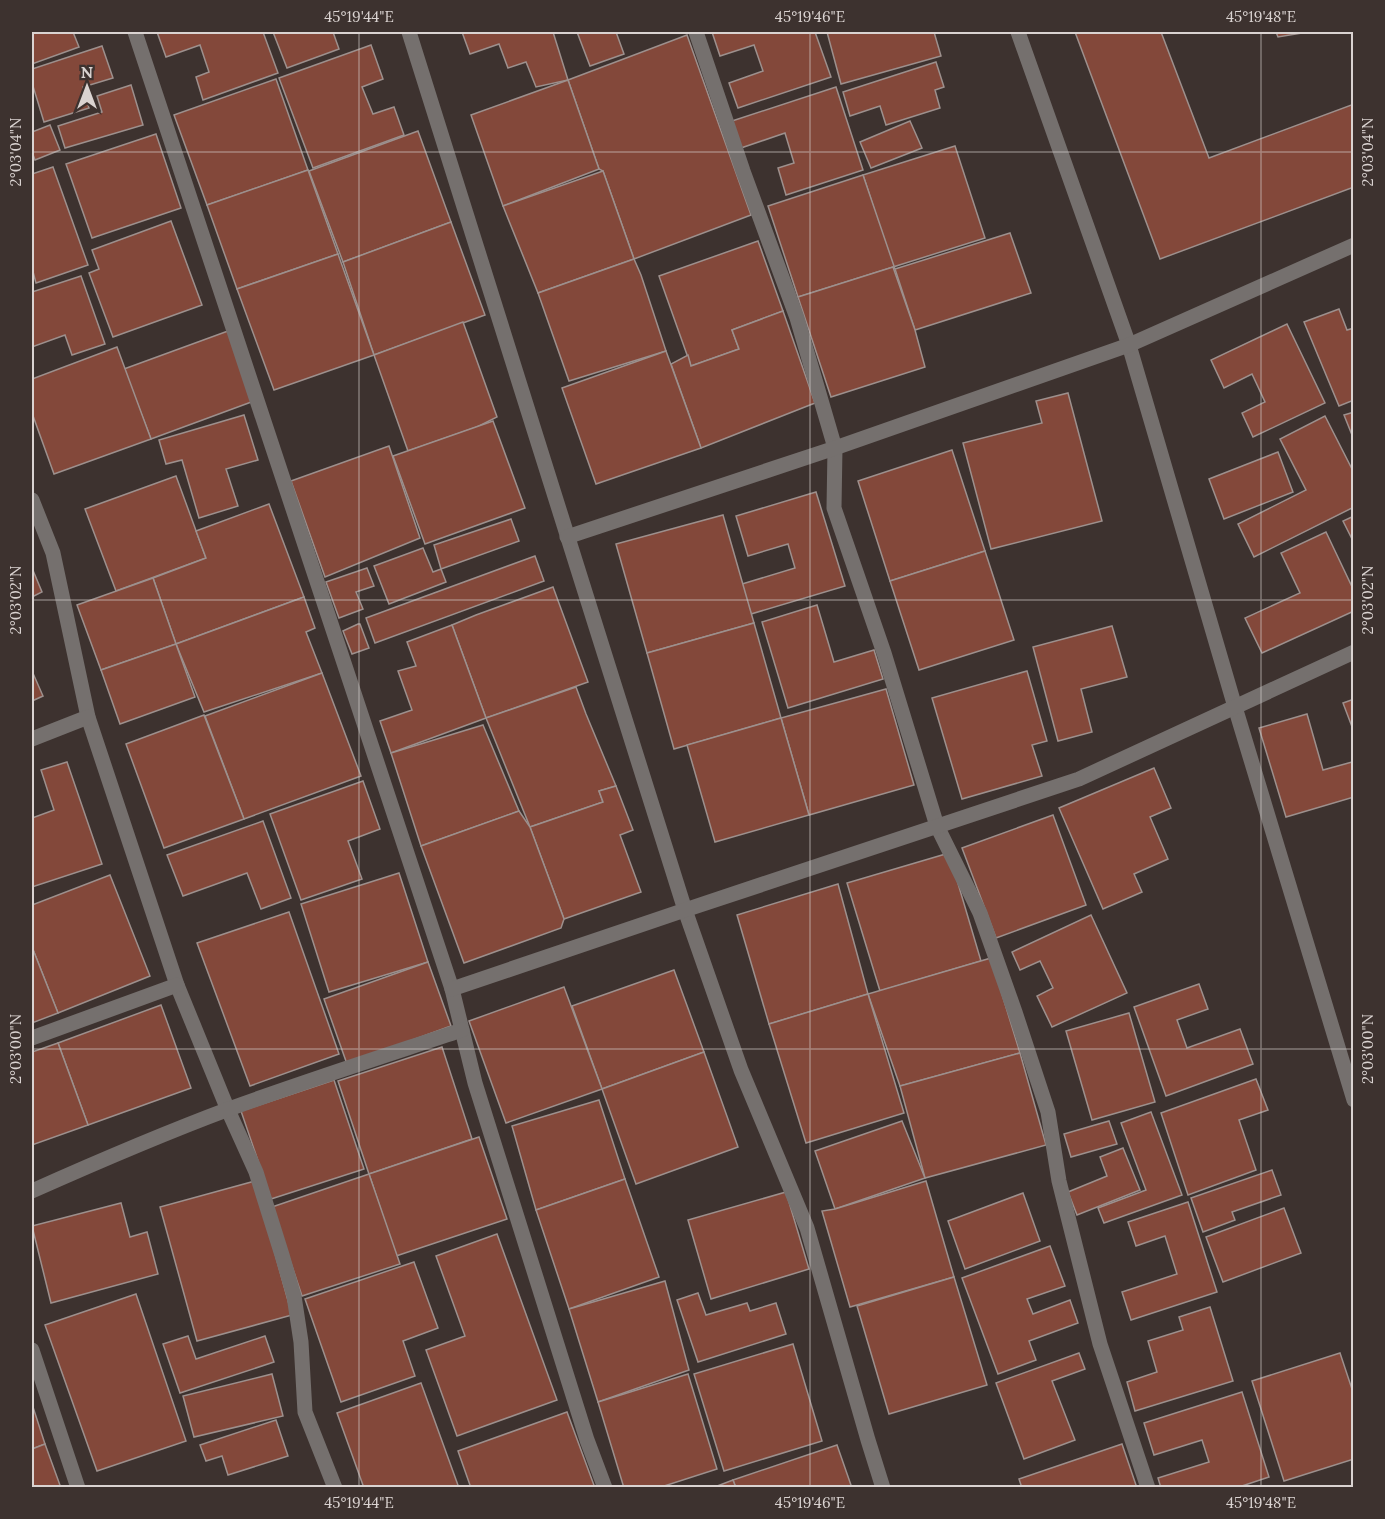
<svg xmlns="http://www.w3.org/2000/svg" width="1385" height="1519" viewBox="0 0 1385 1519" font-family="Lora,serif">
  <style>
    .building { fill: #83483a; stroke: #9d908d; stroke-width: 1.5 }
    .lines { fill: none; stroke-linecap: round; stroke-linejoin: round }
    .minor { stroke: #75706e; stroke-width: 15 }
    .ticks { fill: none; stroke: #dad3d1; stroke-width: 1.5; stroke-opacity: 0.45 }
    .neatline { fill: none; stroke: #dad3d1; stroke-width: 2 }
    .ticks-label { font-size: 15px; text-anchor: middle; fill: #dad3d1 }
  </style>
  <rect width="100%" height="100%" fill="#3d322f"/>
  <!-- building -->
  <g class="building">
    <path d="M32,32H73L79,47L32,64Z"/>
    <path d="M157,32H263L278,73L203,100L196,77L209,72L200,45L166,57Z"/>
    <path d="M273,32H310L311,33L316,32H333L339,49L287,68Z"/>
    <path d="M462,32H553L568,80L536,87L526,62L508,68L499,44L470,54Z"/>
    <path d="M577,32H616L624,54L590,66Z"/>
    <path d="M712,32H815L831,77L738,108L729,83L763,71L754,45L720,56Z"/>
    <path d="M827,32H934L941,56L841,84Z"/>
    <path d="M1075,32H1161L1209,158L1354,104V187L1160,259Z"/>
    <path d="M1276,32H1308L1278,37Z"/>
    <path d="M687,35L751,215L634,259L603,171L599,169L568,80Z"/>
    <path d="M371,45L383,79L362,87L373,114L394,107L404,135L313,168L279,78Z"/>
    <path d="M102,46L113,78L83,87L89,108L44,122L32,83V69Z"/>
    <path d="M936,62L944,87L935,90L940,108L886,125L880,106L850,116L843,92Z"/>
    <path d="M276,79L308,170L207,205L174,115Z"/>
    <path d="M568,80L599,169L503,206L471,115Z"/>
    <path d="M131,85L143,125L65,148L58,126L102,112L97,96Z"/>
    <path d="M836,87L863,170L786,195L778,168L794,163L785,133L741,148L732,121Z"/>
    <path d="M910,121L922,148L871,168L860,142Z"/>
    <path d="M50,125L60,150L35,160L32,152V132Z"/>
    <path d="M418,131L451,222L343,262L309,171Z"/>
    <path d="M156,134L181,208L92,238L66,164Z"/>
    <path d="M955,146L985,238L893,267L863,175Z"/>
    <path d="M53,167L88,265L36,283L32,268V174Z"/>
    <path d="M308,170L338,254L237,289L207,205Z"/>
    <path d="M603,171L634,259L538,293L503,206Z"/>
    <path d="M863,175L895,269L893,267L798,297L768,206Z"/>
    <path d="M171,221L202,305L113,337L89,273L99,269L92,250Z"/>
    <path d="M451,222L485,315L374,355L343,262Z"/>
    <path d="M1010,233L1031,293L915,330L895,269Z"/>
    <path d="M758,241L783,311L732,330L739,349L691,366L659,276Z"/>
    <path d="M338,254L374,355L274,390L237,289Z"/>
    <path d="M634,259L641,275L666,351L569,381L538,293Z"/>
    <path d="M893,267L915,330L925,367L831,397L798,297Z"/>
    <path d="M81,276L105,344L72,355L65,335L32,347V292Z"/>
    <path d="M1339,309L1347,330L1354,328V400L1339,406L1304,322Z"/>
    <path d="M783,311L815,403L701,448L671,364L688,355L691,366L739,349L732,330Z"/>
    <path d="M463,322L497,417L477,427L408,451L374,355Z"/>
    <path d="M1287,324L1325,403L1253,437L1242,413L1265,402L1252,374L1224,388L1211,360Z"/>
    <path d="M228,331L254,401L151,439L124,369Z"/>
    <path d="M117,347L151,439L54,474L32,413V379Z"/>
    <path d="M666,351L701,448L596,484L562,388Z"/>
    <path d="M1068,393L1102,521L991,549L963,443L1042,423L1036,401Z"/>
    <path d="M1354,412V440L1344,415Z"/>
    <path d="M244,415L258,460L226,469L238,506L199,518L182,460L166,464L159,440Z"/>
    <path d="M1325,416L1354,473V507L1254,557L1238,524L1306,490L1280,439Z"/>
    <path d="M493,421L525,508L425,544L393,456Z"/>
    <path d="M389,446L420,538L325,577L291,481Z"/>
    <path d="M952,450L985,551L890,581L858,481Z"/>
    <path d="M1278,452L1293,492L1224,519L1209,479Z"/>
    <path d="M176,476L206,558L116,591L85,509Z"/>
    <path d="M816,492L845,586L751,614L742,584L795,568L788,544L748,556L736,516Z"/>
    <path d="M269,504L304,597L176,644L153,578L206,558L196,531Z"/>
    <path d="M723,515L754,623L647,653L616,544Z"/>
    <path d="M1354,516V543L1343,521Z"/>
    <path d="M511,519L519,541L441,569L434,545Z"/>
    <path d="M1326,532L1354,591V611L1262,653L1245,618L1300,593L1281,553Z"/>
    <path d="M423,548L433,572L441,569L446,582L389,604L374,566Z"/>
    <path d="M985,551L1014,640L919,670L890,581Z"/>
    <path d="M535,556L544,581L375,643L366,618Z"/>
    <path d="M32,568L42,592L32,597Z"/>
    <path d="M367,568L374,586L356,592L363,609L339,618L326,582Z"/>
    <path d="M153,578L176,644L101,670L77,605Z"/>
    <path d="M553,587L588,682L486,718L452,625L476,615Z"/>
    <path d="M304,597L315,628L306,632L322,673L204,712L176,644Z"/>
    <path d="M817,605L834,662L874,650L883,679L788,708L762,622Z"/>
    <path d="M754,623L781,718L674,749L647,653Z"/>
    <path d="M358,624H360L369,648L352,654L343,631Z"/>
    <path d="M452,625L486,718L391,753L380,721L412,710L398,671L416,666L407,642Z"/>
    <path d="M1112,626L1127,677L1081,689L1092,732L1058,741L1033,647Z"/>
    <path d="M176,644L195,697L120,724L101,670Z"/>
    <path d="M32,671L43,696L32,701Z"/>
    <path d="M1027,671L1047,741L1032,745L1042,776L962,799L932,698Z"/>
    <path d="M322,673L361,776L244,819L205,716Z"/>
    <path d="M576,687L586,714L616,786L599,791L603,802L530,827L486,718Z"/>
    <path d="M886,689L914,785L809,815L781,718Z"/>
    <path d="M1354,699V732L1343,703Z"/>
    <path d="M1307,714L1323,770L1352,762L1354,797L1286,817L1259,728Z"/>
    <path d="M204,715L244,819L164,848L126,744Z"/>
    <path d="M781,718L809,815L715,842L687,745Z"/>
    <path d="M483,725L519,811L421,846L391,753Z"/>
    <path d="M67,762L102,864L32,887V818L54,810L41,770Z"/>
    <path d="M1154,768L1171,808L1150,817L1168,859L1134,874L1142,892L1103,909L1059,808Z"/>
    <path d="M363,781L380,829L348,841L362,879L301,900L270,814Z"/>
    <path d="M616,786L633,830L620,835L641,892L564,919L530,827L603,802L599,791Z"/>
    <path d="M519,811L530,827L564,919L561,928L464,963L421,846Z"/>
    <path d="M1053,815L1086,905L996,938L962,848Z"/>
    <path d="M263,821L291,898L261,909L247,873L183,896L167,855Z"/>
    <path d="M949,853L981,961L880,991L847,883Z"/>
    <path d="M399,873L428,962L329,992L301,904Z"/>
    <path d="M110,875L150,976L58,1013L32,947V905Z"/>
    <path d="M838,884L868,994L769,1024L737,915Z"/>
    <path d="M289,912L339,1054L250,1086L197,943Z"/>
    <path d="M1091,915L1127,993L1052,1027L1037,996L1053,988L1040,961L1020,970L1012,952Z"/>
    <path d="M32,947L58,1013L32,1023Z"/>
    <path d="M991,958L1020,1053L900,1086L868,994Z"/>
    <path d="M428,962L451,1026L347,1064L324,999Z"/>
    <path d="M674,970L704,1052L602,1089L572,1006Z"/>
    <path d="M1199,984L1208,1009L1177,1020L1187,1048L1240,1029L1253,1064L1166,1096L1134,1007Z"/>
    <path d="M564,987L602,1089L506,1123L469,1021Z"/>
    <path d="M868,994L904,1113L806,1143L769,1024Z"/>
    <path d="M161,1005L191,1088L88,1125L58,1043Z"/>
    <path d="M1129,1013L1155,1102L1092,1120L1066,1031Z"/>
    <path d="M58,1043L88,1125L32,1145V1052Z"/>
    <path d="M442,1047L472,1139L369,1174L338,1081Z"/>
    <path d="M704,1052L738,1147L636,1184L602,1089Z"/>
    <path d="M1020,1053L1046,1145L925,1178L900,1086Z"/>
    <path d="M1256,1079L1268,1110L1239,1120L1256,1170L1188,1195L1161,1113Z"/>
    <path d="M334,1080L364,1169L271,1199L241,1111Z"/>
    <path d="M599,1100L625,1179L536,1210L512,1126Z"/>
    <path d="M1151,1112L1182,1195L1104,1223L1098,1208L1146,1190L1121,1123Z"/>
    <path d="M902,1121L925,1178L835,1209L815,1151Z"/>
    <path d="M1109,1121L1117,1144L1071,1157L1064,1134Z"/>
    <path d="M479,1137L507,1219L396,1256L369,1174Z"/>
    <path d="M1123,1148L1140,1190L1077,1215L1068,1192L1107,1176L1100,1157Z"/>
    <path d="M1272,1170L1281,1195L1232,1212L1235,1220L1203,1232L1191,1198Z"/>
    <path d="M369,1174L400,1264L302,1296L272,1207Z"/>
    <path d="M625,1179L659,1277L569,1309L536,1210Z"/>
    <path d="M255,1181L292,1315L197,1341L160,1207Z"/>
    <path d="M926,1181L954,1277L850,1307L822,1211L835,1209Z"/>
    <path d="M786,1192L809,1269L711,1299L688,1220Z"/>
    <path d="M1023,1193L1040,1241L965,1269L948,1221Z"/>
    <path d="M1188,1202L1217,1292L1131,1320L1122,1292L1177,1274L1165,1236L1136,1246L1128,1222Z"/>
    <path d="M121,1203L130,1237L147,1232L158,1274L51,1303L32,1226Z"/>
    <path d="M1284,1208L1301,1253L1223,1282L1206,1237Z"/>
    <path d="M497,1234L557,1400L457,1436L426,1350L465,1336L436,1256Z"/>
    <path d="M1050,1246L1065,1286L1027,1299L1033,1314L1070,1300L1078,1323L1029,1341L1036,1360L998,1374L962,1278Z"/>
    <path d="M414,1262L438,1328L403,1341L415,1376L341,1402L305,1299Z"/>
    <path d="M954,1277L987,1385L889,1414L857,1306Z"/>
    <path d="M665,1281L689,1370L598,1402L569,1309Z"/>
    <path d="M698,1293L706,1315L747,1303L750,1311L776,1303L786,1334L698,1362L677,1300Z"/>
    <path d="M136,1294L186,1441L97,1471L45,1325Z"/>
    <path d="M1210,1307L1233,1381L1135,1411L1127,1382L1157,1372L1148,1341L1183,1330L1179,1317Z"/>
    <path d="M188,1336L196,1359L265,1336L274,1362L180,1393L163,1344Z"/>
    <path d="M793,1344L822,1441L724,1471L694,1374Z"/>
    <path d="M1079,1353L1085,1369L1052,1381L1075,1440L1024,1459L996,1383Z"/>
    <path d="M1340,1353L1354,1395V1459L1284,1481L1252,1381Z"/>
    <path d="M272,1374L283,1416L194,1437L183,1396Z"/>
    <path d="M688,1374L717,1469L658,1488H624L598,1402Z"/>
    <path d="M421,1383L459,1488H364L337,1413Z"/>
    <path d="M1242,1392L1269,1477L1236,1488H1161L1158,1478L1209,1462L1202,1440L1154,1455L1144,1423Z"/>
    <path d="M32,1404L45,1444L32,1449Z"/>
    <path d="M567,1412L595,1488H471L458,1451Z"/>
    <path d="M276,1420L288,1456L228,1475L222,1456L206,1461L200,1445Z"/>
    <path d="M45,1444L61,1488H32V1449Z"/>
    <path d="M1122,1444L1137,1488H1022L1019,1479Z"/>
    <path d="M837,1445L852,1488H736L733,1480Z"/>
    <path d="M733,1480L736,1488H712Z"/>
  </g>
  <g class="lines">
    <!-- minor -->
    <g class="minor">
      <path d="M135,32L452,989L475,1083L587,1440L605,1488"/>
      <path d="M409,32L685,910L741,1070L807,1228L868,1440L883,1488"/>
      <path d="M696,32L743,171L797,318L835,448L834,508L884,653L937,826L980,913L1015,1012L1048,1112L1059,1181L1100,1344L1148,1488"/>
      <path d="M1018,32L1129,345L1235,707L1354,1100"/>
      <path d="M32,500L53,553L88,717L177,985L228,1110L256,1172L282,1255L294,1296L301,1342L305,1412L335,1488"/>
      <path d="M567,537L835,448L1129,345L1354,245"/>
      <path d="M32,739L88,717"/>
      <path d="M452,989L685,910L1079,779L1354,652"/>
      <path d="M32,1038L177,985"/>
      <path d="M32,1191C97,1162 162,1134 229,1109C306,1081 384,1056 462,1030"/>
      <path d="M32,1350L78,1488"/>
    </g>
  </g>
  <!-- ticks -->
  <path class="ticks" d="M359,32V1488M810,32V1488M1261,32V1488M32,152H1354M32,600H1354M32,1049H1354"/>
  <!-- border -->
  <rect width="1385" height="1519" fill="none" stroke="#3d322f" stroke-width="66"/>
  <!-- north arrow -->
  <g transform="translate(87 87)" stroke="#3d322f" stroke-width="4.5" paint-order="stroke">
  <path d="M0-4.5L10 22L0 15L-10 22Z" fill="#dad3d1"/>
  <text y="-9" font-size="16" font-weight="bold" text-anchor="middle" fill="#dad3d1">N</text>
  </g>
  <rect x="33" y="33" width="1319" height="1453" class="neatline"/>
  <g class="ticks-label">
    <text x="359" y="22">45°19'44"E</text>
    <text x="810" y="22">45°19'46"E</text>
    <text x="1261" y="22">45°19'48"E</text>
    <text transform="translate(16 152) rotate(-90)" y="5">2°03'04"N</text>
    <text transform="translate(1368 152) rotate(-90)" y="5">2°03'04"N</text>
    <text transform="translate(16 600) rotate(-90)" y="5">2°03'02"N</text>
    <text transform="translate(1368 600) rotate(-90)" y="5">2°03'02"N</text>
    <text transform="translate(16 1049) rotate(-90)" y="5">2°03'00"N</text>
    <text transform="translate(1368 1049) rotate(-90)" y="5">2°03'00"N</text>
    <text x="359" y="1508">45°19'44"E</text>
    <text x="810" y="1508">45°19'46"E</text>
    <text x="1261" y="1508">45°19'48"E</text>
  </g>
</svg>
